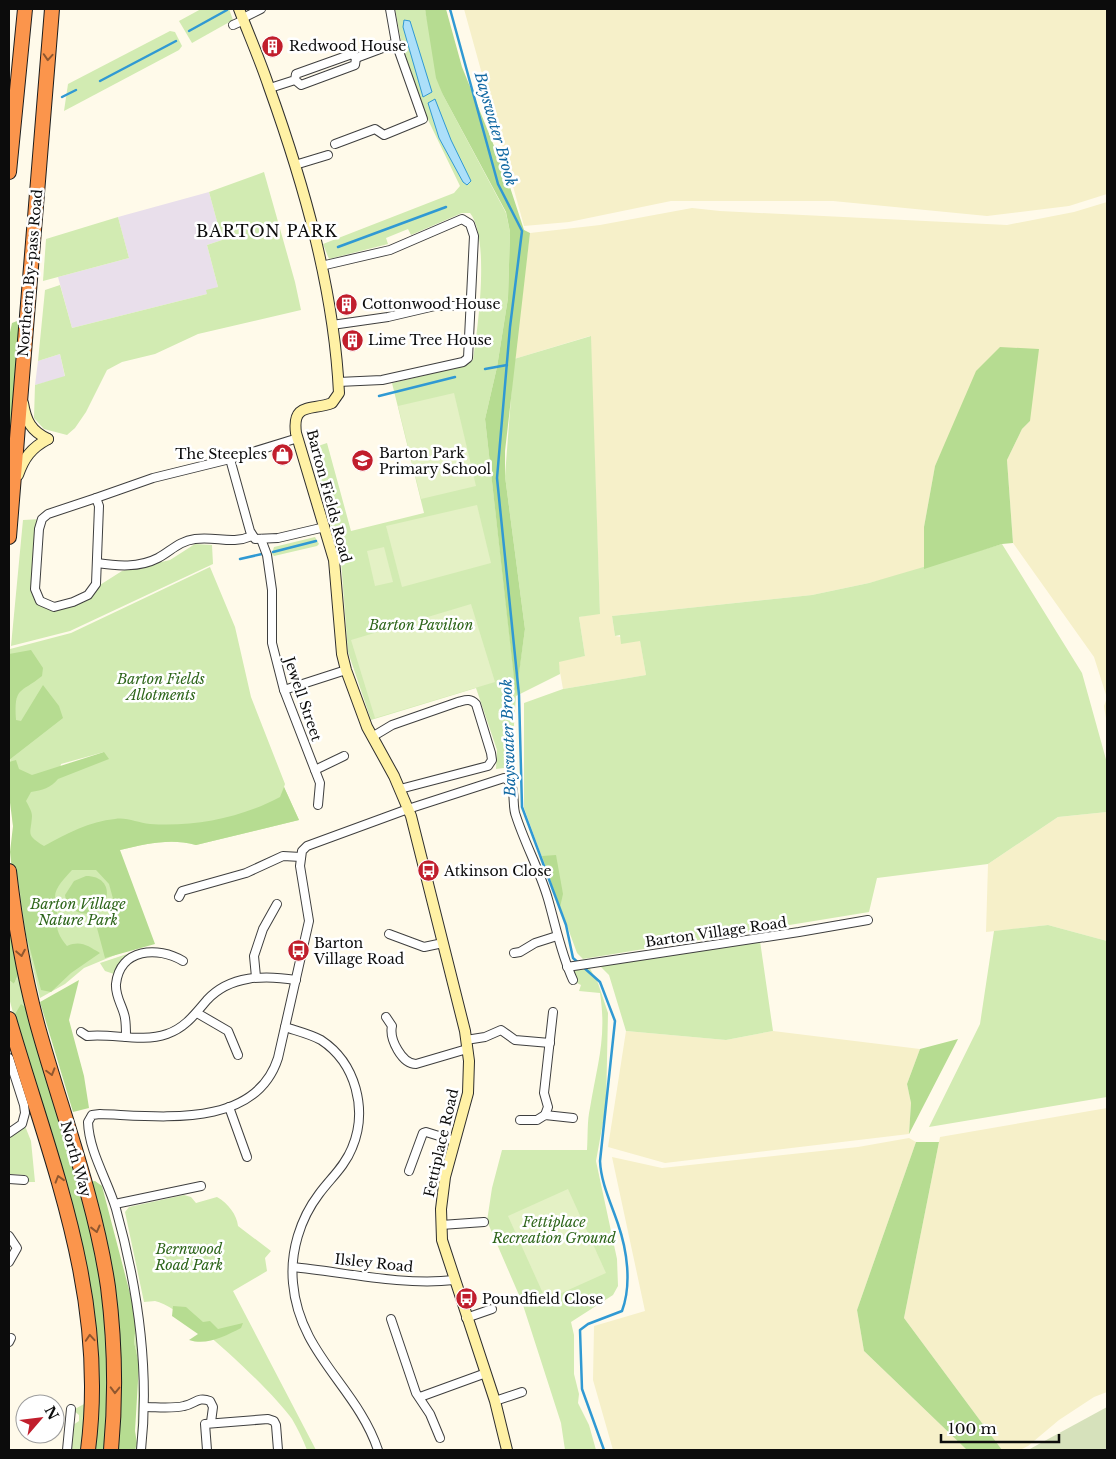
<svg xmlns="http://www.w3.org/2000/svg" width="1116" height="1459" viewBox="0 0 1116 1459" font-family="'Libre Baskerville',serif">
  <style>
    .industrial { fill: #e9dfeb }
    .farmland { fill: #f6f0c9 }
    .green { fill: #d2ebb2; fill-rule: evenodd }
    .forest { fill: #b6dc91 }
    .cemetery { fill: #d6e1bb }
    .pitch { fill: #e4f1c5 }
    .water { fill: #acdff9; stroke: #3099d3 }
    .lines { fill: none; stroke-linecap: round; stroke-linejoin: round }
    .stream { stroke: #3099d3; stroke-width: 2.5 }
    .street-casing { stroke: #3f3f3f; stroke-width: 10 }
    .secondary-casing { stroke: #2e2e2e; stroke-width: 12 }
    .highway-casing { stroke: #1d1d1d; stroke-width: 16 }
    .street { stroke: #fff; stroke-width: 8 }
    .secondary { stroke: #fff1a5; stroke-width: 10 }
    .highway { stroke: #fb954c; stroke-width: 14 }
    .oneway { stroke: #8f572f }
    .labels { text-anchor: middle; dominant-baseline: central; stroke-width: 5; stroke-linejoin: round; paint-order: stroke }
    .poi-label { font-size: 14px; fill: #0c0c0c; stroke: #fff; text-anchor: start }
    .street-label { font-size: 14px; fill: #0c0c0c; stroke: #fff }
    .park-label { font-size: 14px; font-style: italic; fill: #2d651a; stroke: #fff }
    .water-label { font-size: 15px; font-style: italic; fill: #1068a2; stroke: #fff }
    .quarter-label { font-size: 16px; letter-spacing: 1px; fill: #0c0c0c; stroke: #fff }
  </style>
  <rect width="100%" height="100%" fill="#fffaea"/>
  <!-- industrial -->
  <g class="industrial">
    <path d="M209,192L222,240L207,245L218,287L207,294L72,328L58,277L129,258L118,217Z"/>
    <path d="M60,354L65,377L35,385L38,361Z"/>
  </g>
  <!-- farmland -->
  <g class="farmland">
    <path d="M464,9H1107V194L1069,206L987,216L833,201H671L569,222L524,226Z"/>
    <path d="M1107,202V725L1104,706L1107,698L1094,657L1013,543L1007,460L1022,429L1030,421H956L935,466L924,527V569L869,583L812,595L612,616L615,636L640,640L646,675L563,689L558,661L585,656L579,617L600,613L590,336L514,359L530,233L600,225L692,208L720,211L1007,225L1074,212Z"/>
    <path d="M1107,812V941L1048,925L986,932L988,864L1058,817Z"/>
    <path d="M626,1031L726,1040L773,1031L920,1049L907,1084L911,1103L909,1134L665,1163L608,1147Z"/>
    <path d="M1107,1108V1392L1094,1397L1059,1420L1028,1446L1020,1450H1002L904,1318L940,1137Z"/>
    <path d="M909,1138L916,1142L857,1310L864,1351L967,1450H613L593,1380L594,1326L645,1311L612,1157L662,1168L858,1147Z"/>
  </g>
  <!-- green -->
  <g class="green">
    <path d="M201,9H229L233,20L192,43L179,21Z"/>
    <path d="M395,9H425L443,95L506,213L510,232L508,298L497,367L485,419L516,693L525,629L505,476L514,359L591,336L600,614L579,617L585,656L559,662L560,674L516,696L511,767L496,769L497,750L476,688L371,720L348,652L341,561L316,475L315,447L327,443L351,531L424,513L392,383L456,368L473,360C478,327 490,238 470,213H462L411,235L408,229L386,238L388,244L329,259L323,244L454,193L460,186L417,97L402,46Z"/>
    <path d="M170,31L175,32L182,46L179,50L64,111L68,84Z"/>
    <path d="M264,172L295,282L301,310L198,334L155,354L122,362L107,370L86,412L75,428L67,435L44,429L34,418L35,385L65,376L60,354L38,361L45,290L60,285L72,328L207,294L206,290L218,287L207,245L222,240L209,192Z"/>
    <path d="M118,217L129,258L43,281L46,239Z"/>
    <path d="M42,519L35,589L40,600L54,607L73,602L122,571L170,560L195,544L212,545L213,564L70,631L11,646L23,520Z"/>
    <path d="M315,537L319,544L317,546L274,556L272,554L274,547Z"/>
    <path d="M1002,544L1082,673L1107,763V812L1058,817L988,864L877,878L869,912L583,959L577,953L524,808V703L563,689L646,675L640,641L621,644L620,635L615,636L612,616L812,595L869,583Z"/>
    <path d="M210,567L235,627L251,697L285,784L284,787L299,820L196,845C170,838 146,844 120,850V953L84,968L65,984L40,998C35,976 29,953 25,931C9,838 9,743 10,649L71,633ZM104,752L58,778L61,764Z"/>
    <path d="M1048,925L1107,941V1097L929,1127L980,1024L994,931Z"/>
    <path d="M760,941L773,1031L726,1040L626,1031L609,975L600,966Z"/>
    <path d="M139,950L122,962L121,960L114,974L105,971L100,963Z"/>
    <path d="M588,965L598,983L608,1013L606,1106L596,1161L617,1259L618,1286L613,1295L571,1322L574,1335V1374L579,1394L578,1403L589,1425L596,1450H565L561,1423L522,1302L487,1221L492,1188L502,1150H587C588,1136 587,1121 590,1108C597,1065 607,1038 600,993L579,991L581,985L577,983L572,969Z"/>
    <path d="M20,970L29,1010L14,1016L9,998V980L14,984Z"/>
    <path d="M25,1126L31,1141L35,1182H26V1175L9,1174V1135Z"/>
    <path d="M184,1195L191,1197L196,1203L217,1197C228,1203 237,1215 238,1226L271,1251L265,1258L267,1271L233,1291L316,1450H307C303,1440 298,1429 292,1419C273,1392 186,1308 155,1301C152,1301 147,1302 144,1302L125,1212L129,1207Z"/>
    <path d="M134,1317L137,1324C139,1367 141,1407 137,1450H135L137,1443L139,1364L134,1342L136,1325Z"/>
    <path d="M86,1403L83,1450H69L73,1425L79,1421V1415L73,1410Z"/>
  </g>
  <!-- forest -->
  <g class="forest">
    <path d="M425,9H446L462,67L507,178L524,230L530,233L505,451V476L525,629L516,696L485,419L497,367L508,298L510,232L506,212L443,95L436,78Z"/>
    <path d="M17,321L20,325L9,480V337L12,323Z"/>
    <path d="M1000,347L1039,349L1030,421L1022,429L1007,460L1013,543L1002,544L924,569V527L935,466L976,371Z"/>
    <path d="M31,650L43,668L42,676C20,694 14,686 16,720L21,721L43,685L59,706L63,718L9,760V654Z"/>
    <path d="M104,752L109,759L58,779C51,788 42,790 31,792L26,801C28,805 32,811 32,816C31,835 25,834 44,846C66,834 90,821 115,819C127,817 138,823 150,824C194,827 241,818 280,797L284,787L299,820L196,845C170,838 146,844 120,850L155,944L105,958L97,928L103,916L118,917L109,884L96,870H72C65,878 55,887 55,897C55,903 57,908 57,913C56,929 57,933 67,946C81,940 88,946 100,953L71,973L51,992L41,990L26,934L18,878L13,880L10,852L13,826L9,795V762L16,760L19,769L32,775Z"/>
    <path d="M556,855L563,894L560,907L542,856Z"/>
    <path d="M86,876C125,876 104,934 67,906L65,895L74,881Z"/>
    <path d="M9,905L20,970L14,984L9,980Z"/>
    <path d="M79,980L69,1020L84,1076L89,1108L73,1112L40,1002Z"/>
    <path d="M21,1004L29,1010C59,1113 101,1226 108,1333C111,1372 107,1412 107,1450H94C96,1405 99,1359 94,1313C81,1211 44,1114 14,1016Z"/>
    <path d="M958,1039L909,1134L911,1103L907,1084L920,1049Z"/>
    <path d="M916,1142H939L904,1318L1002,1450H967L864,1351L857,1310Z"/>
    <path d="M95,1181L102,1186L133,1305L136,1325L134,1342L139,1364L135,1431L137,1443L135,1450H117L121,1401L89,1182Z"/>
    <path d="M173,1306L186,1307L203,1322L210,1321L218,1329L243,1323L241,1328C225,1336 207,1346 189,1340L198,1334L172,1316Z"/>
  </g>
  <!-- cemetery -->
  <path class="cemetery" d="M1107,1407V1450H1028Z"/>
  <!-- pitch -->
  <g class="pitch">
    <path d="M454,393L476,486L421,499L398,406Z"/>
    <path d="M477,505L491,563L402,587L386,526Z"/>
    <path d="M384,547L393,582L375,586L367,551Z"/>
    <path d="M471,604L495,682L375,718L351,640Z"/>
    <path d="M568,1189L606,1273L546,1300L508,1216Z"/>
  </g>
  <!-- water -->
  <g class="water">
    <path d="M404,20L410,21L432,92L423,97L403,27Z"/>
    <path d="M435,99L451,140L471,181L467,185L463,182L439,138L428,103Z"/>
  </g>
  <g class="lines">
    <!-- stream -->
    <g class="stream">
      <path d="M450,9L498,184L522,231L510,327L497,478L519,695L522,807L566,925L573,958L600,982L615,1021L600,1161C601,1183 611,1203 618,1224C627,1250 632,1284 622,1311L588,1324L580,1330L582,1389L604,1450"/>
      <path d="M189,31L227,10"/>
      <path d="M100,81L176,41"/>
      <path d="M62,97L76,90"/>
      <path d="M338,247L446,207"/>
      <path d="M485,369L507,365"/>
      <path d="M379,396L455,377"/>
      <path d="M273,552L316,541"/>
      <path d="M240,559L262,554"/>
      <path d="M506,767L507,765"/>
    </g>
    <defs>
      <g id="street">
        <path d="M243,18L261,9"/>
        <path d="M233,25L244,20"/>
        <path d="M356,58L396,43"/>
        <path d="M270,88L295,80L296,74L352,54L356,58L355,65L301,85L295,80"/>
        <path d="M335,144L375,129L384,135L423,119L396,43L390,9"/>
        <path d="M295,165L328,155"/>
        <path d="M321,266L390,250L462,219L470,224L474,236L468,358L463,362L382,380L338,382"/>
        <path d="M332,325L388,317L435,306H471"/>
        <path d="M230,459L250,531L255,539L278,538L325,527"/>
        <path d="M96,498L99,506L96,584L88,595L73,602L54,607L40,601L35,589L39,529L42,519L48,514Z"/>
        <path d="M96,498L153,478L230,459L298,438"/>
        <path d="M261,539L267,555L272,590V643L284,690L320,783L318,805"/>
        <path d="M97,563C117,566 139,568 158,558C171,551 179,541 195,539C217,536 231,545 252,536"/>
        <path d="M284,690L346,670"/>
        <path d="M372,737L392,725L458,702C466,700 470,698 476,704L491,753L492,760L488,766L400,789"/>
        <path d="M315,770L344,756"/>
        <path d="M179,897L182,891L246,873L283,856L301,857"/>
        <path d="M389,934L424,947L443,943"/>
        <path d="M514,953L520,952L535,943L557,936"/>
        <path d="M567,967L799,932L868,920"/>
        <path d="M256,977L254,956L263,929L277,904"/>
        <path d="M197,1013L228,1031L238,1055"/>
        <path d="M386,1017L392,1026C389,1039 402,1064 416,1064L467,1049"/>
        <path d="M285,1027C297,1031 310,1034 321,1040C356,1063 368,1110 352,1148C345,1166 330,1179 319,1194C300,1219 290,1252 293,1283C299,1354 357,1387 378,1450"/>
        <path d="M81,1032L87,1036C113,1033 141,1043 167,1034C185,1028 195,1014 207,1000C230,975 265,975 296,980"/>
        <path d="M126,1037C126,1031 126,1024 125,1018C123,1006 115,997 116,984C120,948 158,946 183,961"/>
        <path d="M466,1040L485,1037L501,1030L515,1040L550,1043"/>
        <path d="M9,1058L24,1105L25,1113L22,1124L9,1133"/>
        <path d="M229,1107L247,1157"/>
        <path d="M545,1115L548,1107L544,1093L553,1012"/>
        <path d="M520,1120H537L545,1115L573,1118"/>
        <path d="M409,1171L423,1133L426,1132L455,1141"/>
        <path d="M9,1179L24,1180"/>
        <path d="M115,1204L201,1186"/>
        <path d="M441,1225L484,1222"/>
        <path d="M9,1236L17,1248L9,1262"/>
        <path d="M293,1267C343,1272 403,1286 454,1280"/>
        <path d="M466,1318L492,1309"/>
        <path d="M391,1319L416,1393L430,1414L440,1438"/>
        <path d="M9,1342L11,1338"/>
        <path d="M420,1397L486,1373"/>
        <path d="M495,1401L522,1392"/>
        <path d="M144,1407C157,1407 171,1409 184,1406C195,1404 198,1396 210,1401L213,1407L211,1422"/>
        <path d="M67,1450L71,1409"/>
        <path d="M141,1450C150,1368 138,1288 116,1209C108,1181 89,1152 88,1122L92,1115L100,1114C159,1116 255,1130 278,1058L309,921L300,866L302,851L307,846L408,809L504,778C518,784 511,805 516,816C525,844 540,871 548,899C556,927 561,954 573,980"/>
        <path d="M207,1450L205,1424L268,1419L274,1421L276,1425L278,1450"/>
      </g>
      <g id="secondary">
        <path d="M239,9C249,35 260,60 269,87C304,185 334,289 339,393L332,403C311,411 292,402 296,433L334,560L342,654L346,670L367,727L394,776L411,816L465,1031L469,1061L468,1093L445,1177L441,1209L442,1240L495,1401L507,1450"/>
        <path d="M23,403C26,421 31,431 48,439"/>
        <path d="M18,475C24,458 31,448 48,439"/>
      </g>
      <g id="highway">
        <path d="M9,172L25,9"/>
        <path d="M9,537L52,9"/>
        <path d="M9,871C15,923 24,976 38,1027C62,1113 95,1199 108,1287C115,1342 116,1396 111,1450"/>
        <path d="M9,1019C51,1163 108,1296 88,1450"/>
      </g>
    </defs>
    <!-- street casing -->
    <use href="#street" class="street-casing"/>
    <!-- secondary casing -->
    <use href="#secondary" class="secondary-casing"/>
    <!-- highway casing -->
    <use href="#highway" class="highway-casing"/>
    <!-- street -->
    <use href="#street" class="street"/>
    <!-- secondary -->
    <use href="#secondary" class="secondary"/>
    <!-- highway -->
    <use href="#highway" class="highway"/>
  </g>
  <!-- one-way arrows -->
  <defs><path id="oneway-chevron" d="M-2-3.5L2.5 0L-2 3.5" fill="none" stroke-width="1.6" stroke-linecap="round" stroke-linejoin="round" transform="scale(1.25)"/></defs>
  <g class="oneway">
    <use href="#oneway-chevron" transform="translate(48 57) rotate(94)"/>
    <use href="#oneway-chevron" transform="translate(21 953) rotate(79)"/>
    <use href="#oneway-chevron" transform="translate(51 1072) rotate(74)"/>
    <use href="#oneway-chevron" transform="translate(59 1179) rotate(-107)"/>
    <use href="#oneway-chevron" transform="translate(96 1229) rotate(76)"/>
    <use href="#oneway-chevron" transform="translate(90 1338) rotate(-94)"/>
    <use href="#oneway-chevron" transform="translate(115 1390) rotate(91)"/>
  </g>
  <!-- icons -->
  <defs>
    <symbol id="building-disc" viewBox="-11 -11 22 22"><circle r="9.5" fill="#c11e2c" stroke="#fff"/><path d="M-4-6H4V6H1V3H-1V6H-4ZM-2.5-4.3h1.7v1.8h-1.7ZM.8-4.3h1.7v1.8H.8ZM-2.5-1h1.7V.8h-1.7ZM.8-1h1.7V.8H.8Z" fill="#fff"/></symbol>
    <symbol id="shop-disc" viewBox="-11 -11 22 22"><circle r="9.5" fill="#c11e2c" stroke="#fff"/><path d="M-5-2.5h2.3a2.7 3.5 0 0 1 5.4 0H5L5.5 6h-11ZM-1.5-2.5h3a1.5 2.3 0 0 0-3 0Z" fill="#fff"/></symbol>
    <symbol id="school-disc" viewBox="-11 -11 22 22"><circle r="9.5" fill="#c11e2c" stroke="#fff"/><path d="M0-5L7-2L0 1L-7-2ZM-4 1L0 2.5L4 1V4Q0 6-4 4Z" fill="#fff"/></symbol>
    <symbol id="bus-disc" viewBox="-11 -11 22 22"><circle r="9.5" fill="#c11e2c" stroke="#fff"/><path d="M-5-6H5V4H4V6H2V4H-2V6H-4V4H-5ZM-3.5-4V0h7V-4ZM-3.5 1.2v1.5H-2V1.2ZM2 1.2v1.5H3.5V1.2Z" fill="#fff"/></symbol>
  </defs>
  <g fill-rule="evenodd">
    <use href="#building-disc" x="260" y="34" width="25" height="25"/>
    <use href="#building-disc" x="334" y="292" width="25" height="25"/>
    <use href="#building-disc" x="340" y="328" width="25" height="25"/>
    <use href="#shop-disc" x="270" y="442" width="25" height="25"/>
    <use href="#school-disc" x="350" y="448" width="25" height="25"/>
    <use href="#bus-disc" x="416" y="858" width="25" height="25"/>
    <use href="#bus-disc" x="286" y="938" width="25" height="25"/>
    <use href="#bus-disc" x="454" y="1286" width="25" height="25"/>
  </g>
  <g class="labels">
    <!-- poi labels -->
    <g class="poi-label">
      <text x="289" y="46">Redwood House</text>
      <text x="362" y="304">Cottonwood House</text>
      <text x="368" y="340">Lime Tree House</text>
      <text x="379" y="453">Barton Park<tspan x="379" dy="16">Primary School</tspan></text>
      <text x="267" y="454" text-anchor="end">The Steeples</text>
      <text x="444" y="871">Atkinson Close</text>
      <text x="314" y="943">Barton<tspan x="314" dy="16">Village Road</tspan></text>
      <text x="482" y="1299">Poundfield Close</text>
    </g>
    <!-- street labels -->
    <g class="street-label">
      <text transform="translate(30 273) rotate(-85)">Northern By-pass Road</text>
      <text transform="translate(329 496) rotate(75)">Barton Fields Road</text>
      <text transform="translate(303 699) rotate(71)">Jewell Street</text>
      <text transform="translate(716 932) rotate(-8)">Barton Village Road</text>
      <text transform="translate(441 1143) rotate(-77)">Fettiplace Road</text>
      <text transform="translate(76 1159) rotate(74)">North Way</text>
      <text transform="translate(374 1263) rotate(6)">Ilsley Road</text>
    </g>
    <!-- park labels -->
    <g class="park-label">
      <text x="421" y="625">Barton Pavilion</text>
      <text x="161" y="679">Barton Fields<tspan x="161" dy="16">Allotments</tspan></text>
      <text x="78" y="904">Barton Village<tspan x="78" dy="16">Nature Park</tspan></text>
      <text x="554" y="1222">Fettiplace<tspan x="554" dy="16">Recreation Ground</tspan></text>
      <text x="189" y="1249">Bernwood<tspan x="189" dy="16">Road Park</tspan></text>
    </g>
    <!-- water labels -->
    <g class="water-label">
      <text transform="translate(496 129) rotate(74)">Bayswater Brook</text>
      <text transform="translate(508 738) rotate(-92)">Bayswater Brook</text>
    </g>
    <!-- quarter labels -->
    <g class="quarter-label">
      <text x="267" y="231">BARTON PARK</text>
    </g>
  </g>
  <!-- border -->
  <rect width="1116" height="1459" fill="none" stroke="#0c0c0c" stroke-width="20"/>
  <!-- north arrow -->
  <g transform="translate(40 1419) rotate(62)"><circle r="24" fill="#ffffff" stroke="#9e9e9e"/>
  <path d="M0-4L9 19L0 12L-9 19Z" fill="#c11e2c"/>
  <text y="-8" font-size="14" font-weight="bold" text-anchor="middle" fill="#0c0c0c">N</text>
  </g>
  <!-- scale -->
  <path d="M941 1434v8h118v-8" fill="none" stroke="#0c0c0c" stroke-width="2.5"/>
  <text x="948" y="1434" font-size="15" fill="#0c0c0c" stroke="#ffffff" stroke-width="4" paint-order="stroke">100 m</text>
</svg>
